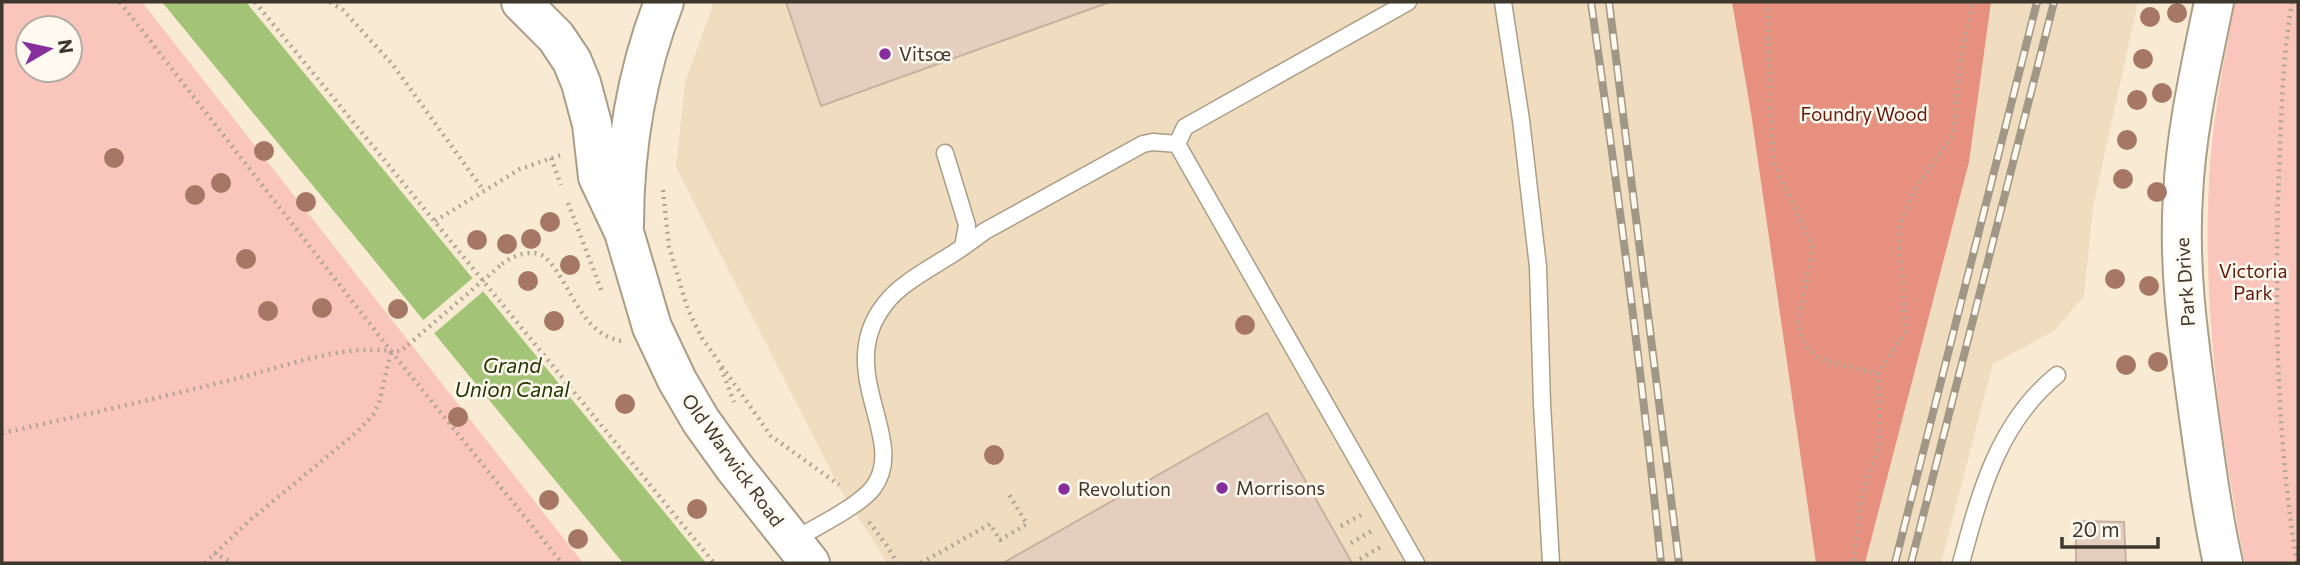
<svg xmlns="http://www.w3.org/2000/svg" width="2300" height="565" viewBox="0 0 2300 565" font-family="Commissioner,sans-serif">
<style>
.built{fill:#f0ddbf}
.green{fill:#fac6bc;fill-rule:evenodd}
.forest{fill:#e7907f}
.water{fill:#a3c477}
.pier{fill:#f9ebd3}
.building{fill:#e6cebe;stroke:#c8b1a1;stroke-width:2}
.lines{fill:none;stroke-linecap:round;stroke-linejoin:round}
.lane-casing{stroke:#ab9d87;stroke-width:19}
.primary-casing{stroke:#ab9d87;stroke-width:42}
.highway-casing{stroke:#ab9d87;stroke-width:42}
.path{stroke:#b1a694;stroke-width:4.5;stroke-dasharray:2 5;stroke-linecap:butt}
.lane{stroke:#fff;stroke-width:16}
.primary{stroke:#fff;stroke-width:38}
.highway{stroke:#fff;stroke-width:38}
.rail-casing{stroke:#a19786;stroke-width:8}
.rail{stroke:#fff9f0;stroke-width:5;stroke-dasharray:16;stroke-linecap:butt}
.path-bridge{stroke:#b1a694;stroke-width:4.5;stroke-dasharray:2 5;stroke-linecap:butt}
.tree{fill:#a77766}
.poi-dot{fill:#862e9b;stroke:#fff9f0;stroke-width:2.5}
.labels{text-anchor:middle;stroke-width:5;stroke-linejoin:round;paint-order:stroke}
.poi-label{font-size:19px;fill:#3d372e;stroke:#fff9f0;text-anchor:start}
.park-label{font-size:19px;fill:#64180c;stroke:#fff9f0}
.street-label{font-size:19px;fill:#3d372e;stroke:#fff9f0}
.water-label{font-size:21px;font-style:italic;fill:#233700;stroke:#fff9f0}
</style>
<rect width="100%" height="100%" fill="#f9ebd3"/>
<path class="built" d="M714,2H1732L1751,113L1816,563H887L839,487L676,167L685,82Z
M1991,2H2138L2093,207L2084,296L2054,331L1993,364L1941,563H1865L1969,162Z"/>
<path class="green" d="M2,2H142L583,563H2ZM28,28H70V70H28Z
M2235,2H2298V563H2245C2238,532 2234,500 2228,468C2212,368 2203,267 2210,165C2214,110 2225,56 2235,2Z"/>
<path class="forest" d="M1732,2H1991L1969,162L1865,563H1816L1751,113Z"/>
<path class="water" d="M162,2H246L706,563H623Z"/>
<path class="pier" d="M475,276L486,289L431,336L420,323Z"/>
<path class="building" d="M786,2H1110L821,106Z
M1267,413L1352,563H1003Z
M2076,521L2124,522L2126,563H2076Z"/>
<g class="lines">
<g class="lane-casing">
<path id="lane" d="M1408,2L1185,127L1177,144L1416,563
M1503,2L1521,120L1538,267L1542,404L1551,563
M963,247L985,231L1143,144L1153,142L1177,144
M792,541C814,528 858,507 873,488C910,440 832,371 885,304C902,281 939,264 963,247L967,225L945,153
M1961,563C1980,493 1998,423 2057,375"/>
</g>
<g class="primary-casing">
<path id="primary" d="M521,2L556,37L572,61L581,83L592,124L598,177L624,232L652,327L677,380L701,421L734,467L810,563
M624,226C624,148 636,74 664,2"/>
</g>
<g class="highway-casing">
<path id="highway" d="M2214,2C2201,66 2186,130 2183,195C2178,270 2189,343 2199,417C2206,466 2212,515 2223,563"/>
</g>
<path class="path" d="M120,2L391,351H401L408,345
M255,2L714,563
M330,2L343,10L393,65L484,191
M1768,2L1770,112L1774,163L1813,248L1798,323L1805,346L1820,359L1878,374L1880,443L1861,498L1854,563
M2292,2C2281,66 2281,132 2278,198C2275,319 2277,443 2297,563
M551,158L561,185
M663,190L669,247L688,310L702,338L771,436L839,485
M568,203L602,292
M435,221L520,169L561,155
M502,264C513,255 536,247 547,259C572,285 581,335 622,341
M721,368L734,402
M1878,374L1905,332L1903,278L1899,251L1900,224L1915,189L1953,135L1961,56L1973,2
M2,433C80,416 158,398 235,379C282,367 343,344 391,351L562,563
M869,522L888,547L897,563
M1341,526L1361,515
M1351,543L1373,530
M214,553L233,563
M1360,559L1382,546
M205,563L249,521L358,431L373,415L379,403L391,352
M921,563L990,524L1000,540L1027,524L1008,493"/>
<use href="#lane" class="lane"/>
<use href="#primary" class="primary"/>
<use href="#highway" class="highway"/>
<g class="rail-casing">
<path id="rail" d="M1591,2C1618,189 1642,375 1661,563
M1609,2L1679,563
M1895,563L2037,2
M1911,563L2054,2"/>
</g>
<use href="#rail" class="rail"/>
<path class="path-bridge" d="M408,345L502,264"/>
</g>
<g class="tree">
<circle cx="2177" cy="13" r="10"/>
<circle cx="2150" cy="17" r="10"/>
<circle cx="2143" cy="59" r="10"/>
<circle cx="2162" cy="93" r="10"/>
<circle cx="2137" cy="100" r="10"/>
<circle cx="2127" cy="140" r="10"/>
<circle cx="264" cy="151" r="10"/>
<circle cx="114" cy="158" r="10"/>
<circle cx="2123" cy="179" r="10"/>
<circle cx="221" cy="183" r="10"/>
<circle cx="2157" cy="192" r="10"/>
<circle cx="195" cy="195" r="10"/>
<circle cx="306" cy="202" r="10"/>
<circle cx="550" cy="222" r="10"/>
<circle cx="531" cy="239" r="10"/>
<circle cx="477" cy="240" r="10"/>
<circle cx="507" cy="244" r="10"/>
<circle cx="246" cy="259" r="10"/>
<circle cx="570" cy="265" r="10"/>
<circle cx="2115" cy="279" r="10"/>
<circle cx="528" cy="281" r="10"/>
<circle cx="2149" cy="286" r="10"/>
<circle cx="322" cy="308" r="10"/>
<circle cx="398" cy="309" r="10"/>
<circle cx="268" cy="311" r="10"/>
<circle cx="554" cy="321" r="10"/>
<circle cx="1245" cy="325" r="10"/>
<circle cx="2158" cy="362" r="10"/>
<circle cx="2126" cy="365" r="10"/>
<circle cx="625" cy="404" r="10"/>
<circle cx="458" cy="417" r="10"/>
<circle cx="994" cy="455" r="10"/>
<circle cx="549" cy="500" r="10"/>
<circle cx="697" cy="509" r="10"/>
<circle cx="578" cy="539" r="10"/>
</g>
<g class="poi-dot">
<circle cx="885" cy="54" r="7"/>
<circle cx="1222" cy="488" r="7"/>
<circle cx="1064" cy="489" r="7"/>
</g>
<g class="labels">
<g class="poi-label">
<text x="899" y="61">Vitsœ</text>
<text x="1236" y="495">Morrisons</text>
<text x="1078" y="496">Revolution</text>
</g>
<g class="park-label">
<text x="1864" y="121">Foundry Wood</text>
<text x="2253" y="278">Victoria<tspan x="2253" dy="22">Park</tspan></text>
</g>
<g class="street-label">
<text transform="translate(2185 282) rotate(-94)" y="7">Park Drive</text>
<text transform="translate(733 460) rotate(54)" y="7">Old Warwick Road</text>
</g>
<g class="water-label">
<text x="512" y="373">Grand<tspan x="512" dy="24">Union Canal</tspan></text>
</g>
</g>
<rect width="2300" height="565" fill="none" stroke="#3d372e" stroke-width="7"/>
<g transform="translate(49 49) rotate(81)"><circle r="33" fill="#fff9f0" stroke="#b1aba2" stroke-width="2"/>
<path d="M0-5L12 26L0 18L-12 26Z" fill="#862e9b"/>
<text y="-10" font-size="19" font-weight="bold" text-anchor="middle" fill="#3d372e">N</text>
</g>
<path d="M2062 537v10h96v-10" fill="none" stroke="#3d372e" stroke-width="3.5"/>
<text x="2072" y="537" font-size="21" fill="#3d372e" stroke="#fff9f0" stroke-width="5" paint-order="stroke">20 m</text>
</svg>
